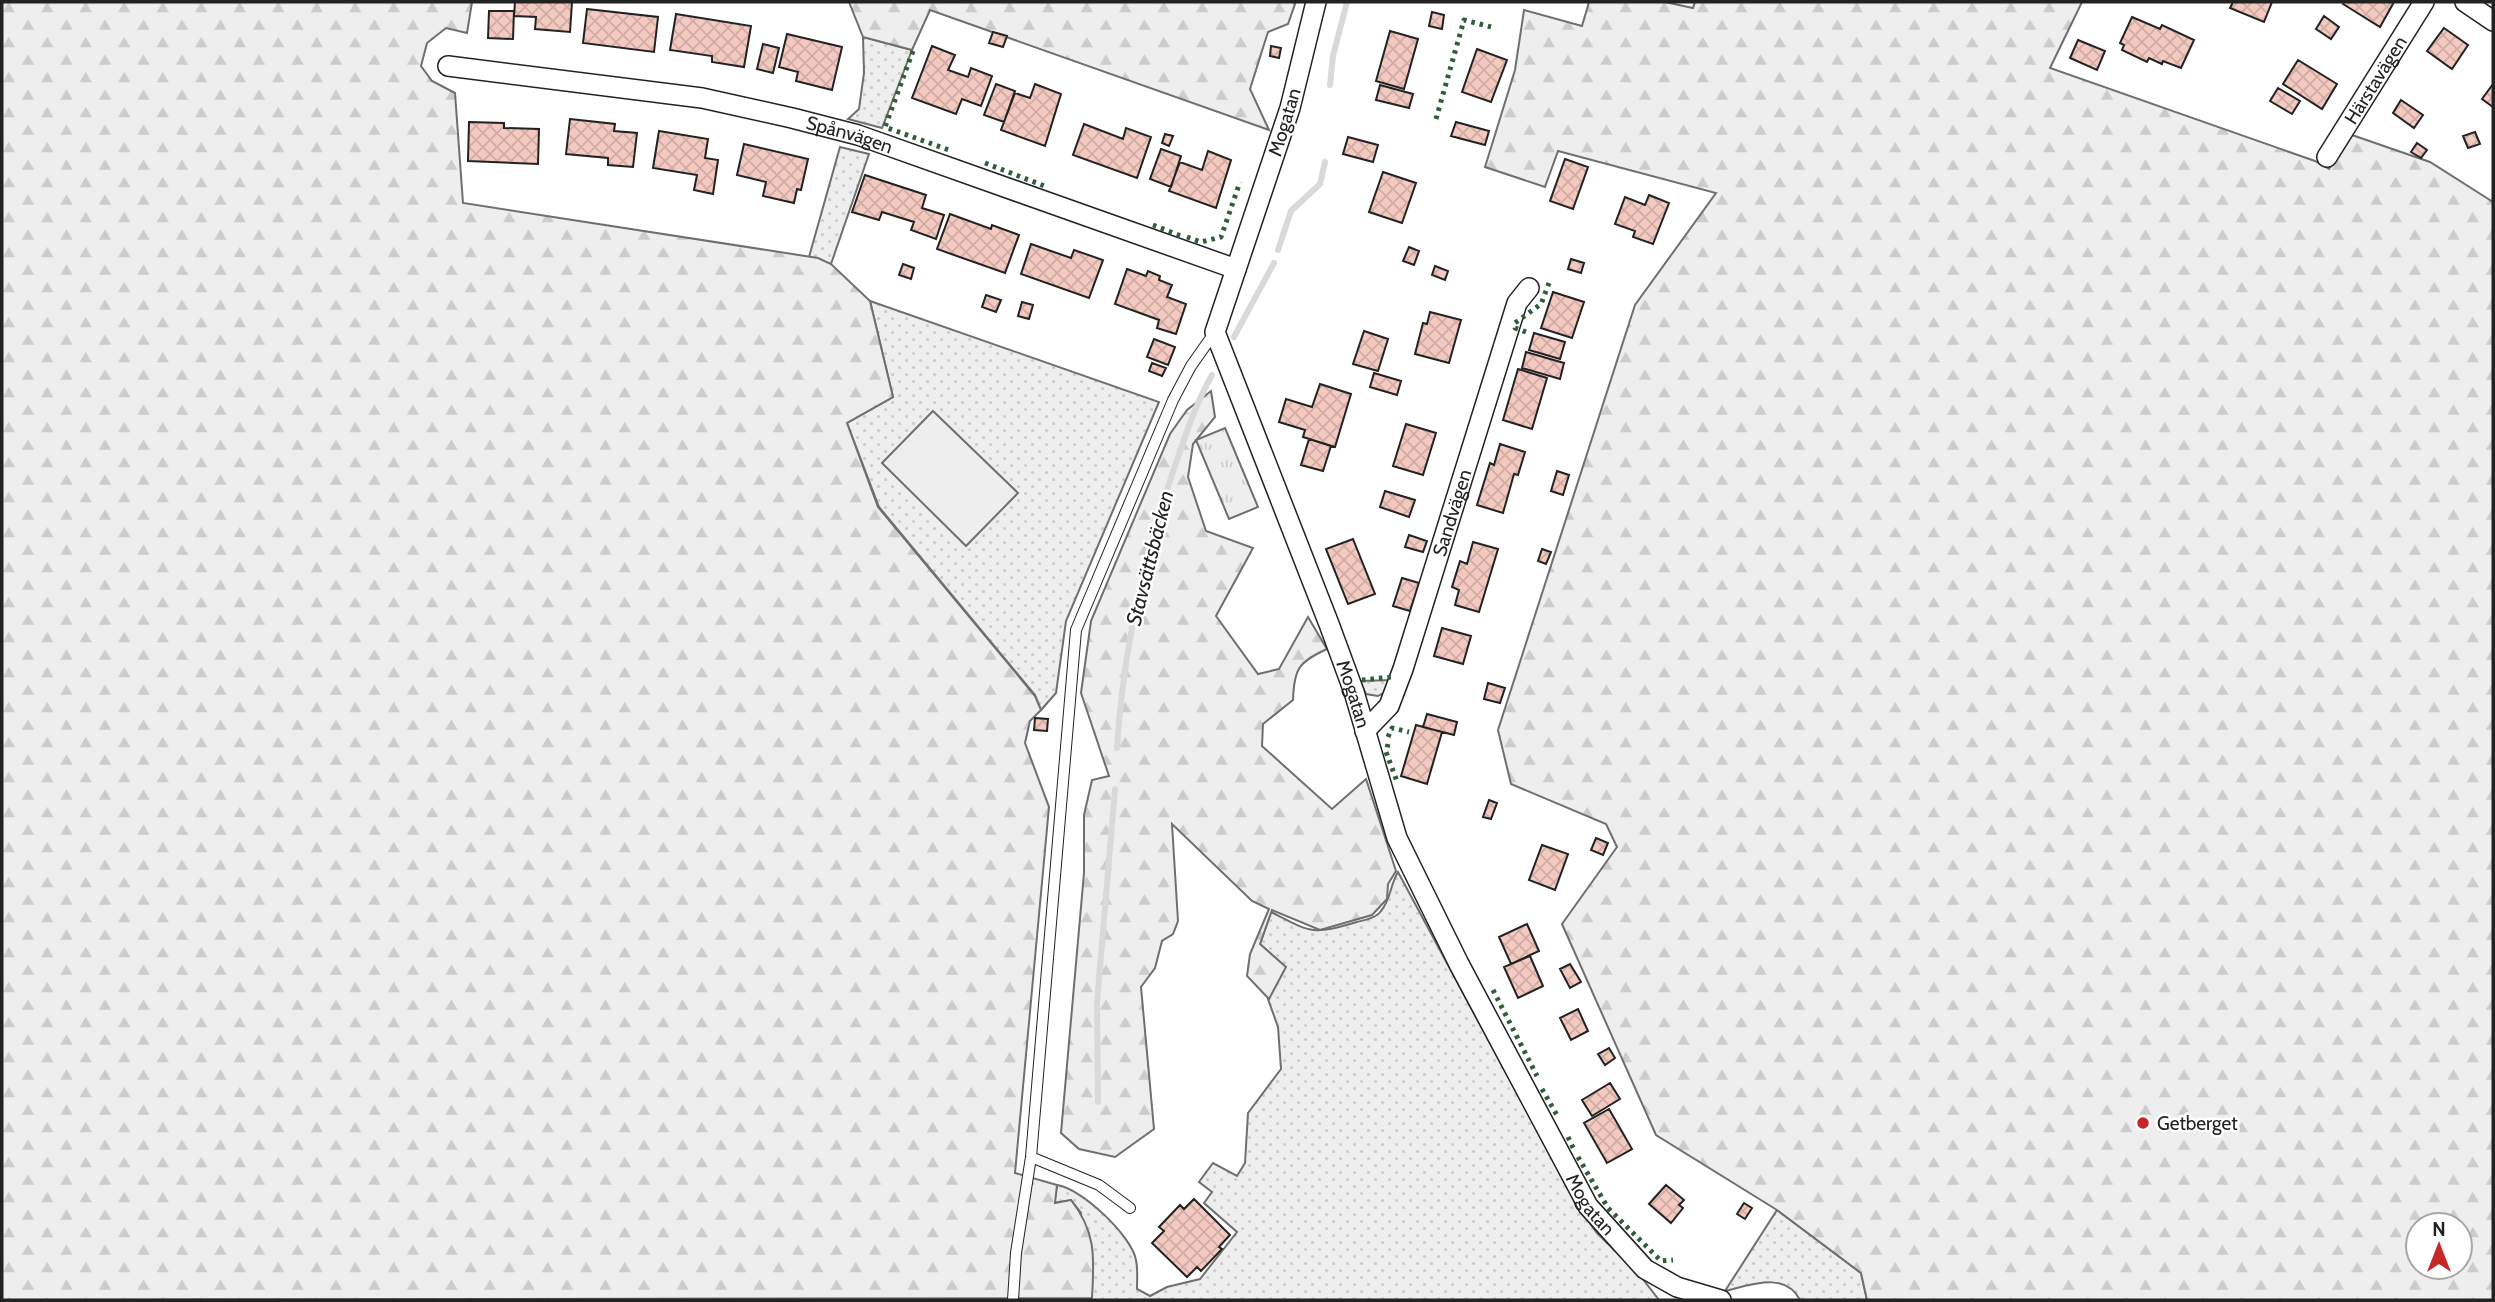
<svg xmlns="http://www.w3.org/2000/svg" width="2495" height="1302" viewBox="0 0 2495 1302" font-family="Cabin,sans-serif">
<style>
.grass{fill:url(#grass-dots);stroke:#6f6f6f;stroke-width:2}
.forest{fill:url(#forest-firs);stroke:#6f6f6f;stroke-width:2;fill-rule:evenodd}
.park{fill:url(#park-tufts);stroke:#6f6f6f;stroke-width:2}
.pitch{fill:#eee;stroke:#6f6f6f;stroke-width:2}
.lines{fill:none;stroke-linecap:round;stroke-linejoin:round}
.stream{stroke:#d9d9d9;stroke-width:6}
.building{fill:url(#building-cross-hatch);stroke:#222;stroke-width:2}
.service-casing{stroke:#222;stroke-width:12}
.minor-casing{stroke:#222;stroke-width:22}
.service{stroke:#fff;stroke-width:10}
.minor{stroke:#fff;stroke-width:19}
.hedge{stroke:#2f5e38;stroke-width:5;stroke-dasharray:3.5 5;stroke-linecap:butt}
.poi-dot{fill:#c62828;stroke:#fff;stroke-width:2.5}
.labels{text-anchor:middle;stroke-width:5;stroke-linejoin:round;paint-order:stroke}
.street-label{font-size:19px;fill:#222;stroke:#fff}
.poi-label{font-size:19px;fill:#222;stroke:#fff;text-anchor:start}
.water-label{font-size:21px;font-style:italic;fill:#222;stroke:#fff}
</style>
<defs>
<pattern id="grass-dots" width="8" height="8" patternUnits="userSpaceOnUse" patternTransform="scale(1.75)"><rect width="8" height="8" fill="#eee"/><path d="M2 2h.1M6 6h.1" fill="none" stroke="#ccc" stroke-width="1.8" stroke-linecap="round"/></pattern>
<pattern id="forest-firs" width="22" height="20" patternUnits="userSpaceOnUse" patternTransform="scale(1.75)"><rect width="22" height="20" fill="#eee"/><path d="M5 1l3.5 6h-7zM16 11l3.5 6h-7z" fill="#ccc"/></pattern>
<pattern id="park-tufts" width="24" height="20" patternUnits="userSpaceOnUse" patternTransform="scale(1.75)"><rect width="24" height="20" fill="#eee"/><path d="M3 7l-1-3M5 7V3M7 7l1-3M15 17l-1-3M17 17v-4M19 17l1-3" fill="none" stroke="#ccc"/></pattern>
<pattern id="building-cross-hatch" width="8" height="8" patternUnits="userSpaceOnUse" patternTransform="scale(1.75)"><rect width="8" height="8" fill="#f3c9c0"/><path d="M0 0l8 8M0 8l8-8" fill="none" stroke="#d0aca5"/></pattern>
</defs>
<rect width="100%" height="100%" fill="#fff"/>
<path class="grass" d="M863,37L912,50L882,128L848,119L859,109L864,73Z
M840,147L869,154L831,264L809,257Z
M870,301L1159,402L1066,621L1056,693L1041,710L1035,695L879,507L847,423L893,397Z
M1392,680L1385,692L1378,696L1366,694L1360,681Z
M1398,872L1577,1205L1597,1233L1638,1273L1659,1300H1089L1081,1213L1071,1200L1054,1203L1057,1185C1081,1188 1132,1236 1136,1260C1138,1269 1137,1280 1137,1289L1150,1296L1167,1287L1200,1279L1237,1232L1204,1203L1212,1192L1199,1182L1213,1163L1237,1176L1245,1163L1248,1113L1281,1069L1278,1027L1268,999L1285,967L1260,944L1271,912C1312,933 1312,935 1357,922C1365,920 1376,918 1381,911C1391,899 1390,885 1398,872Z
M1777,1210L1861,1273L1867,1300H1800C1785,1271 1751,1285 1725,1291Z"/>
<path class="forest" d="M2,2H472L467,33L446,28L427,43L421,66L432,81L455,93L463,203L818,258L831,264L870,301L893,397L847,423L878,507L1035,696L1041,710L1030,721L1025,743L1049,807L1015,1173L1057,1185L1055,1203L1071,1200C1097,1233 1094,1259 1092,1298L2,1300Z
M849,2H1293L1295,4L1288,24L1268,32L1250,89L1269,130L930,10L912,50L863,37Z
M1589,2H1665L1693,8L1695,2H2082L2050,68L2315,161L2329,169L2352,135L2430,162L2493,202V1300H1867L1861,1273L1777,1210L1656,1135L1562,924L1617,847L1606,824L1511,784L1498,730L1635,305L1716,193L1558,151L1545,187L1485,167L1515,70L1524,10L1582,26ZM2418,1225H2460V1267H2418Z
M1211,391L1215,417L1193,444L1188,477L1206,531L1253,548L1216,616L1258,674L1279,669L1308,617L1327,649C1299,662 1294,668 1293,700L1263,724L1262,746L1332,809L1366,779L1396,871L1388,884L1387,899L1372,915L1320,930L1272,910L1260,944L1286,967L1269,999L1247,976L1250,954L1269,909L1252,901L1172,824L1178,921L1173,934L1162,941L1155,968L1141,987L1154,1129L1115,1157L1079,1149L1061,1133L1084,873V815L1092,780L1109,776L1081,693L1091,621L1170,434L1187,410Z"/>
<path class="park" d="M1225,428L1258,507L1229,519L1196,440Z"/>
<path class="pitch" d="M933,411L1018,493L966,546L882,463Z"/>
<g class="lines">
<path class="stream" d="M1330,85L1333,56L1347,2
M1278,250L1291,211L1320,184L1325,162
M1234,337L1274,263
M1117,748C1123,650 1145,552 1177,460C1187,431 1197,401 1212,375
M1098,1102L1097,1003L1115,789"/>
</g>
<path class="building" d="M515,2H572L570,32L535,29L536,17L514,16Z
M2233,2H2272L2264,22L2230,8Z
M2344,2H2394L2380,27L2343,4Z
M587,9L658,17L654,52L583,43Z
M489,11H514L513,39L488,38Z
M1432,12L1444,15L1442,29L1429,26Z
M676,14L751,26L744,67L712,62V56L670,50Z
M2324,16L2339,27L2331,39L2316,29Z
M2132,17L2160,29L2162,25L2194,40L2181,68L2163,61L2162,64L2149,58L2147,62L2122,50L2124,45L2120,43Z
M2444,28L2468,45L2452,69L2427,51Z
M1390,31L1418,39L1404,89L1376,81Z
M993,32L1007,36L1003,47L989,43Z
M787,34L842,47L832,90L796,81L798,72L779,67Z
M2078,40L2105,51L2097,70L2070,58Z
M763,44L779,48L773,73L757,69Z
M932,46L955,55L948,70L968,77L971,68L992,76L981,106L962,99L956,114L912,98Z
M1271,46L1281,48L1279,58L1270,56Z
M1477,49L1507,60L1491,102L1462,92Z
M2298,60L2337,84L2322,109L2283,84Z
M996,84L1015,91L1004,122L984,115Z
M1035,84L1061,94L1045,146L1001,130L1015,93L1030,98Z
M2493,84V107L2482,99Z
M1380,85L1413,94L1409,108L1376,100Z
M2278,88L2300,101L2292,114L2270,101Z
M2401,100L2423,115L2414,128L2393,113Z
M570,119L615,124L614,131L637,133L633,167L608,165V158L566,154Z
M469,122L504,123V128L539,129L538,164L468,161Z
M1456,122L1489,131L1485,145L1451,136Z
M1084,124L1123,139L1126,128L1151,137L1137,178L1073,155Z
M659,131L708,139L705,158L718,160L713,194L694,190L697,175L653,168Z
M2475,132L2480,144L2468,148L2463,136Z
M1165,134L1173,136L1169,146L1162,143Z
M1348,137L1378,145L1373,162L1343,154Z
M2417,143L2427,150L2421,158L2411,152Z
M744,144L808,159L801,190L797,189L794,203L763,196L766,182L737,175Z
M1161,149L1181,156L1171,187L1150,179Z
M1208,151L1231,160L1216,208L1169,191L1180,162L1202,170Z
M1565,159L1588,167L1573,209L1550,201Z
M1383,172L1416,183L1402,223L1369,212Z
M865,175L926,195L922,208L944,215L936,239L911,230L914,222L882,212L879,220L852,212Z
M1649,195L1669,203L1653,244L1633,237L1635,231L1615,224L1625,197L1645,205Z
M950,214L991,229L992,225L1019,235L1005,273L937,249Z
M1031,244L1071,258L1074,250L1103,260L1089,298L1021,274Z
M1409,247L1419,251L1414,265L1403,261Z
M1571,259L1584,263L1581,273L1568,269Z
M903,264L914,268L911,279L899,275Z
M1435,266L1448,271L1445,280L1432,275Z
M1127,269L1146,276L1148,271L1160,276L1159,280L1172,285L1167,297L1186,304L1176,334L1157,328L1159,320L1115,304Z
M1553,292L1584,302L1572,338L1541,328Z
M986,295L1001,300L996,312L982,307Z
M1022,302L1033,305L1029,319L1018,316Z
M1430,312L1461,320L1449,363L1415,354L1423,323L1427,324Z
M1364,331L1388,339L1378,371L1353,364Z
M1534,333L1565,342L1560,359L1529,350Z
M1154,339L1175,347L1168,365L1147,357Z
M1526,352L1564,363L1560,379L1522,368Z
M1152,363L1166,368L1162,376L1149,371Z
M1518,369L1547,378L1532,429L1503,420Z
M1374,373L1401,381L1397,395L1370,387Z
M1320,384L1351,394L1335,447L1303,437L1305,430L1279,422L1286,399L1312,407Z
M1406,424L1436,433L1423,475L1393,466Z
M1309,439L1331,446L1323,471L1301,465Z
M1500,444L1525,452L1518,475L1514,474L1503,513L1477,505L1490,463L1494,465Z
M1557,471L1569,475L1563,495L1551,491Z
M1385,491L1415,500L1409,517L1380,507Z
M1409,535L1427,541L1423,552L1405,547Z
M1353,539L1375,594L1348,604L1326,549Z
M1473,542L1498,549L1479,612L1455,605L1459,590L1452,587L1460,561L1467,564Z
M1542,549L1551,552L1546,564L1538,561Z
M1402,578L1419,583L1410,611L1393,606Z
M1442,628L1471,636L1463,664L1434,656Z
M1488,683L1505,688L1500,703L1484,699Z
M1427,714L1457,722L1454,735L1423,727Z
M1035,718L1048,719L1047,731L1034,730Z
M1416,725L1442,732L1427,784L1401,776Z
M1489,800L1497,803L1491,819L1483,817Z
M1596,838L1608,843L1603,855L1591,850Z
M1542,845L1568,854L1555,890L1529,880Z
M1527,924L1539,951L1511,964L1499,937Z
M1530,956L1543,986L1518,998L1504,967Z
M1570,964L1581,982L1570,988L1560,969Z
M1578,1009L1588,1031L1571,1040L1560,1018Z
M1609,1048L1615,1058L1605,1065L1598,1054Z
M1610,1083L1620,1099L1592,1116L1582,1100Z
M1609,1109L1632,1149L1607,1163L1584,1123Z
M1666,1185L1684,1200L1679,1205L1683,1208L1671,1223L1649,1204Z
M1194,1199L1230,1235L1219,1247L1222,1249L1201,1271L1197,1267L1187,1277L1152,1243L1164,1231L1159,1227L1180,1205L1184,1209Z
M1744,1203L1752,1208L1745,1219L1737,1214Z"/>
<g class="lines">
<g class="service-casing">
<path id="service" d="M1031,1157L1099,1185L1130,1208
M1013,1300L1016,1253L1031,1157L1076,630L1173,400L1191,366L1215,332"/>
</g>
<g class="minor-casing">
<g id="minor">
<path id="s1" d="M1316,2L1290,108L1215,332L1329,624L1354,692L1397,838L1459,964L1588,1206L1645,1269L1677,1287L1721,1300"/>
<path d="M2465,2L2493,21"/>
<path id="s2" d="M448,66L702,98L792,118L858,135L1236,269"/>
<path id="s3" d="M2327,157L2424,2"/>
<path id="s4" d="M1365,731L1389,706L1403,669L1517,303L1529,288"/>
</g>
</g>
<use href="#service" class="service"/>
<use href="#minor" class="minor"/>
<path class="hedge" d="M913,51L885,127L949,150
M1436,119L1464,20L1491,27
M985,163L1047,187
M1153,225L1181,236
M1187,237L1201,242L1221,237L1240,182
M1526,332L1515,328V323L1541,304L1549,283
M1362,680L1392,677
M1388,737L1392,728L1409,732
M1388,744L1386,752L1398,784
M1493,990L1537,1076
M1542,1089L1558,1117
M1568,1137L1575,1152
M1578,1157L1608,1208L1661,1261L1673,1260"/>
</g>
<circle class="poi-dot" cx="2143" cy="1123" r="7"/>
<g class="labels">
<g class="street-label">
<text dy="7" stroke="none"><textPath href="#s3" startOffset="91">Härstavägen</textPath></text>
<text transform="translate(1284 122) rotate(-73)" y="7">Mogatan</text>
<text dy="7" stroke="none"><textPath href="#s2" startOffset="408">Spånvägen</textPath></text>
<text dy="7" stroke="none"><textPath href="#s4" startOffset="238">Sandvägen</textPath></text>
<text dy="7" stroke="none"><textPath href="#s1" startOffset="733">Mogatan</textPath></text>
<text dy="7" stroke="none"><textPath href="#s1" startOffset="1298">Mogatan</textPath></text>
</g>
<g class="poi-label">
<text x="2157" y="1130">Getberget</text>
</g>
<g class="water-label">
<text transform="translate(1150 558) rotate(-76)" y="7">Stavsättsbäcken</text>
</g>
</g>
<rect width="2495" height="1302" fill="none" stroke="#222222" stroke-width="7"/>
<g transform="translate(2439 1246)"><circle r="33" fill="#ffffff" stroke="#a7a7a7" stroke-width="2"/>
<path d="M0-5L12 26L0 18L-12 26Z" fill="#c62828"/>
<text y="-10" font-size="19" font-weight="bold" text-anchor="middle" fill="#222222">N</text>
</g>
</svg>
